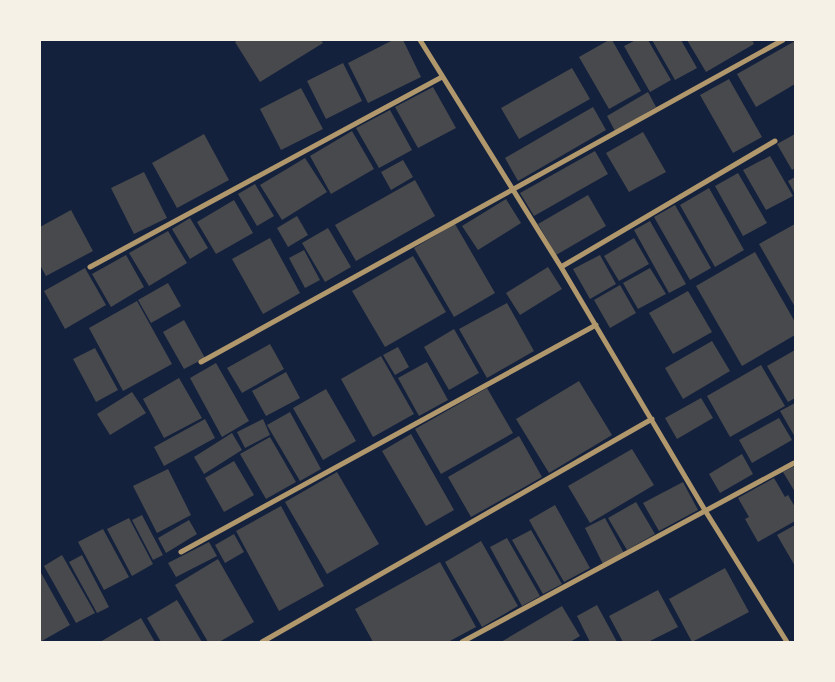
<svg xmlns="http://www.w3.org/2000/svg" width="835" height="682" viewBox="0 0 835 682" font-family="'Alegreya Sans',sans-serif">
<style>
.building{fill:#48494c}
.lines{fill:none;stroke-linecap:round;stroke-linejoin:round}
.minor{stroke:#b1986c;stroke-width:5}
</style>
<rect width="100%" height="100%" fill="#14213d"/>
<path class="building" d="M238,40H321L323,43L260,82L235,42Z
M393,40H403L421,77L368,103L348,63Z
M609,40H612L641,91L609,109L579,57Z
M636,40H648L671,80L650,92L624,46Z
M652,40H681L697,68L675,80Z
M687,40H752L754,44L706,72Z
M795,41V84L756,107L737,74Z
M343,63L362,101L326,119L307,81Z
M572,68L590,99L519,139L501,108Z
M729,79L762,137L733,153L700,95Z
M433,87L456,128L418,148L395,107Z
M301,88L323,129L281,150L260,109Z
M648,92L656,107L615,131L607,116Z
M593,107L606,130L518,181L505,158Z
M390,110L412,150L379,168L356,128Z
M352,131L374,169L331,194L310,156Z
M643,132L666,172L629,192L606,153Z
M204,134L229,180L177,208L152,163Z
M795,134V168L792,170L777,144Z
M595,151L608,174L534,216L520,193Z
M770,156L793,196L766,210L743,170Z
M305,158L327,192L282,220L260,185Z
M403,160L413,177L391,190L381,172Z
M144,172L167,218L134,234L111,188Z
M738,173L767,223L743,236L715,186Z
M795,177V194L788,181Z
M415,180L435,216L356,261L335,225Z
M255,184L274,216L257,226L238,194Z
M709,188L744,250L715,267L680,205Z
M588,195L606,226L556,255L538,224Z
M506,199L521,223L478,250L462,226Z
M234,200L253,233L216,254L197,222Z
M675,205L711,268L690,280L654,217Z
M71,210L93,251L46,276L40,265V227Z
M297,216L308,235L288,247L277,228Z
M190,218L208,248L190,259L172,229Z
M650,221L686,284L669,293L634,230Z
M455,224L495,293L454,317L414,248Z
M795,224V307L759,244Z
M328,228L351,267L325,282L302,243Z
M168,231L187,263L149,286L129,253Z
M270,238L300,293L263,314L232,259Z
M634,238L649,264L619,281L604,256Z
M304,250L320,280L305,288L289,258Z
M755,252L795,322V335L742,366L696,286Z
M126,255L144,287L111,307L92,274Z
M600,255L616,284L590,299L573,269Z
M413,256L446,312L385,347L352,291Z
M548,267L562,289L520,315L506,293Z
M85,268L106,305L65,329L44,291Z
M650,268L666,294L638,309L623,283Z
M168,283L181,306L151,323L138,300Z
M620,285L636,313L610,328L594,300Z
M688,291L712,332L673,354L649,313Z
M137,301L172,364L123,391L89,328Z
M507,303L534,351L487,378L459,329Z
M184,320L205,358L184,369L163,332Z
M454,329L479,373L449,390L424,347Z
M712,341L730,371L683,399L665,368Z
M270,344L284,369L242,393L227,368Z
M398,347L409,367L395,375L383,355Z
M95,348L118,390L96,402L73,359Z
M795,350V398L788,402L767,366Z
M381,356L414,414L373,437L341,379Z
M427,362L448,400L419,416L398,378Z
M216,363L249,421L222,437L190,378Z
M761,365L785,406L730,437L707,396Z
M286,372L300,398L266,416L252,391Z
M179,378L202,418L164,438L143,399Z
M579,381L612,435L549,473L516,419Z
M487,388L513,433L441,474L415,429Z
M326,389L356,441L323,460L293,408Z
M132,392L146,413L110,435L97,414Z
M701,398L713,418L677,439L665,418Z
M795,403V437L780,411Z
M290,412L321,469L300,481L267,425Z
M779,418L792,440L752,463L739,440Z
M205,419L215,438L164,466L154,447Z
M263,419L270,435L245,448L237,432Z
M232,433L242,450L204,474L194,457Z
M411,434L454,510L426,526L382,451Z
M519,436L542,477L471,517L448,477Z
M270,437L296,482L266,499L240,454Z
M632,449L654,485L590,523L568,486Z
M742,454L753,474L720,493L709,474Z
M234,461L254,495L224,512L205,478Z
M795,466V492L783,472Z
M168,469L191,515L157,533L133,486Z
M337,472L379,544L327,574L285,502Z
M774,478L785,497L788,495L795,507V521L758,542L745,519L749,517L738,498Z
M683,482L698,510L659,531L643,503Z
M636,502L655,534L627,550L608,518Z
M555,505L590,568L564,582L529,520Z
M281,506L324,586L279,611L236,531Z
M142,515L163,555L153,560L132,520Z
M129,518L153,564L132,576L107,529Z
M605,518L624,553L603,564L585,528Z
M189,520L197,534L166,553L158,538Z
M795,525V566L777,535Z
M103,529L129,577L104,590L78,542Z
M531,530L562,584L543,594L512,540Z
M234,534L244,552L225,563L215,545Z
M507,538L540,596L522,606L490,547Z
M481,541L518,606L482,627L445,562Z
M209,542L217,556L176,577L168,563Z
M62,555L95,613L76,623L44,566Z
M82,555L109,607L97,613L69,562Z
M218,559L254,622L219,642H208L175,585Z
M440,562L476,627L448,642H373L355,609Z
M725,568L749,612L692,642L669,599Z
M40,571L70,625L40,642Z
M658,590L678,627L648,642H623L609,616Z
M177,600L202,642H161L147,618Z
M597,605L617,642H590L577,616Z
M562,606L580,636L570,642H501Z
M141,618L155,642H100L122,629Z"/>
<g class="lines">
<path class="minor" d="M420,40L561,267L706,512L787,642
M90,267L442,77
M561,267L775,141
M201,362L783,40
M181,552L596,325
M262,642L652,419
M462,642L794,463"/>
</g>
<rect width="835" height="682" fill="none" stroke="#f6f1e7" stroke-width="82"/>
</svg>
